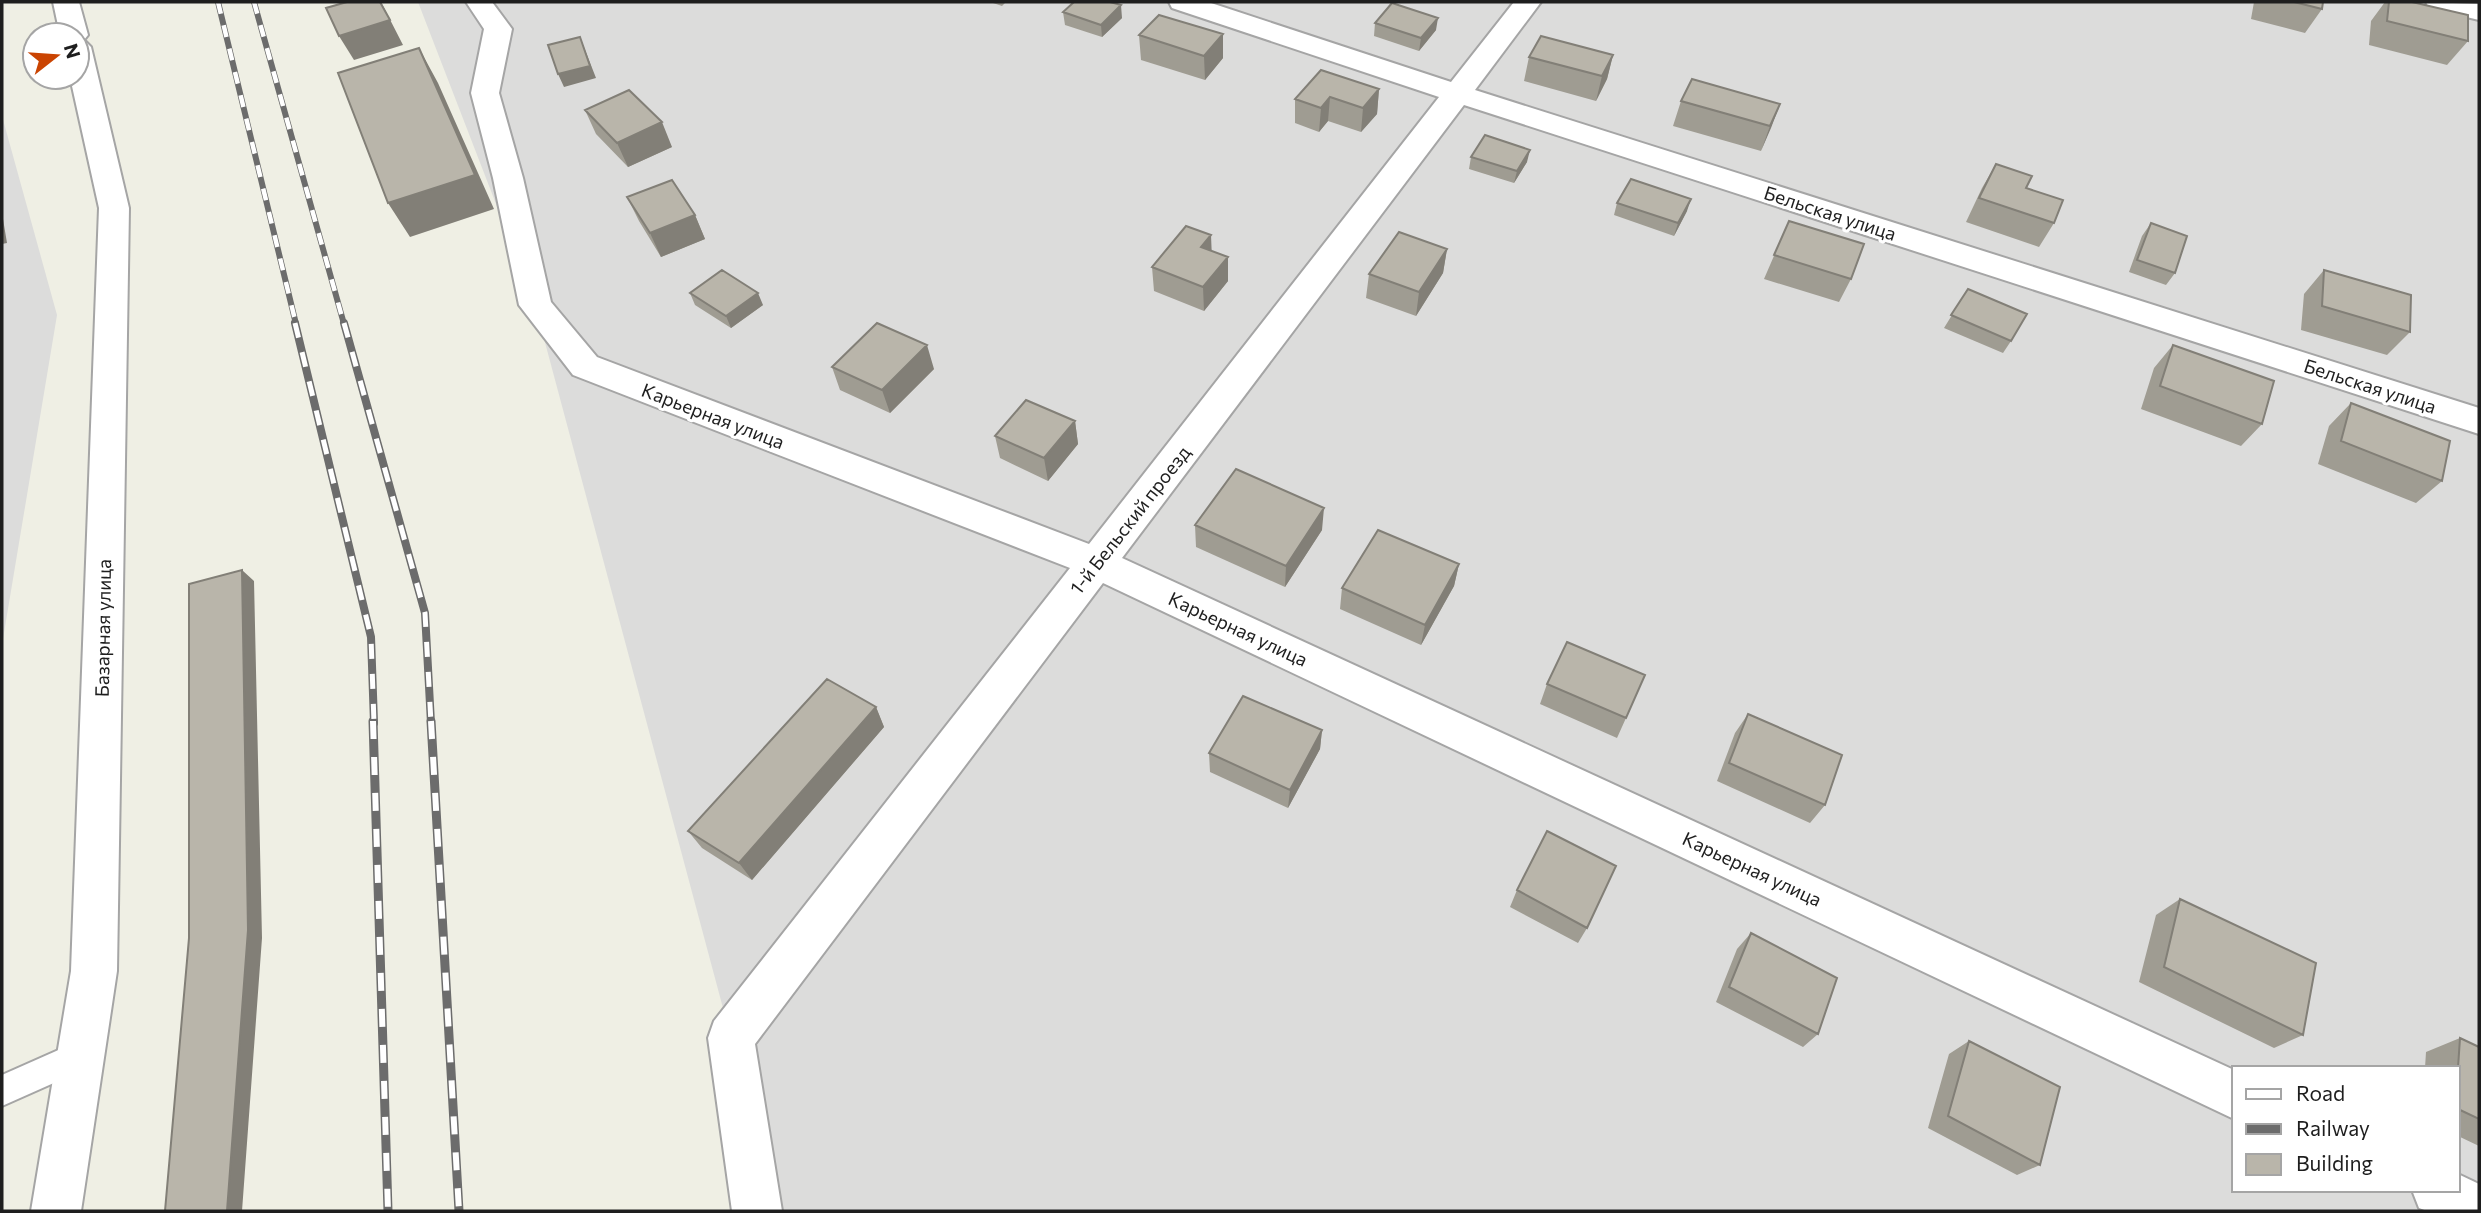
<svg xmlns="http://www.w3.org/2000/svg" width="2481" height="1213" viewBox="0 0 2481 1213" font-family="Commissioner,sans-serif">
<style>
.residential{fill:#dcdcdb;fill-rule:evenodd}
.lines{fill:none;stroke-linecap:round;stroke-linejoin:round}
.lane-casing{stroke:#a5a5a5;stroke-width:4}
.street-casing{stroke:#a5a5a5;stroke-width:4}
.lane{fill:#fff;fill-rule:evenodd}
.street{fill:#fff;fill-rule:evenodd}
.rail-far2-casing{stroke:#6c6c6c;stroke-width:6}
.rail-far1-casing{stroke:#6c6c6c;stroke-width:8}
.rail-casing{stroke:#6c6c6c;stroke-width:9}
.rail-far2{stroke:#fff;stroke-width:4.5;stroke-dasharray:12;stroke-linecap:butt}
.rail-far1{stroke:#fff;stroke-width:5;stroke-dasharray:15;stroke-linecap:butt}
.rail{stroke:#fff;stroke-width:6;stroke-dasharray:18;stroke-linecap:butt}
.wall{fill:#9f9c92}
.shaded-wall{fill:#827f77}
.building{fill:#b9b5aa;stroke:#827f77;stroke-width:2}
.labels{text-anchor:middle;stroke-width:6;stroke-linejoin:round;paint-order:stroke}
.street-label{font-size:19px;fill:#1e1e1e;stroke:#fff}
</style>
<rect width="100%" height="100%" fill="#efefe4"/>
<path class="residential" d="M418,2H2479V1211H744L731,1038L535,305ZM2234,1068H2458V1190H2234Z
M2,116L57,315L2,645Z"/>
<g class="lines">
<g class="lane-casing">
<path id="lane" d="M81,1040L92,1044L96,1055L92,1066L2,1106V1075Z"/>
</g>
<g class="street-casing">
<path id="street" d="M53,2H79L88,35L84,40L91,47L129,208L117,971L81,1211H31L71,971L99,208L70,77H77V35H60Z
M466,2H492L512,29L499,93L523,178L551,302L597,357L1089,544L1439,97L1172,8L1169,2H1208L1451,82L1514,2H1541L1475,90L2479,408V434L1464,105L1122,558L2234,1070V1119L1103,583L755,1044L782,1211H732L708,1038L714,1021L1070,568L573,375L519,305L493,178L471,93L484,29Z
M2426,2L2479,4V20L2429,8Z
M2458,1174L2479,1184V1211H2427L2419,1208L2412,1190H2458Z"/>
</g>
<use href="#lane" class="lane"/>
<use href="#street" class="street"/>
<g class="rail-far2-casing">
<path id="rail-far2" d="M218,2L296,324
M254,2L344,324"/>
</g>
<g class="rail-far1-casing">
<path id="rail-far1" d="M295,323L371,637L374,723
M344,323L425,613L431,723"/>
</g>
<g class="rail-casing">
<path id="rail" d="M373,721L388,1211
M431,721L459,1211"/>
</g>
<use href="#rail-far2" class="rail-far2"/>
<use href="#rail-far1" class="rail-far1"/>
<use href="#rail" class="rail"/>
</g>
<path class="wall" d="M990,2H1006L1002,6Z
M2254,2H2323L2322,9L2305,33L2251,19Z
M2385,2H2412L2468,41L2447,65L2369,45L2371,21Z
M1063,12L1122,18L1102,37L1065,25Z
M1375,23L1436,30L1419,51L1374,36Z
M1223,34V58L1205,80L1141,60L1139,35Z
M1613,55L1607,79L1596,101L1524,81L1529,57Z
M1379,89L1377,114L1361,132L1328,121L1319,132L1295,123V99Z
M1681,101L1780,104L1761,151L1673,126Z
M585,110L672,147L628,167L596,134Z
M1471,157L1527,162L1514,183L1469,169Z
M1996,164L2054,223L2039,247L1966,222L1982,188Z
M627,197L695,215L705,239L661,257L639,221Z
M1617,203L1687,211L1674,236L1614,215Z
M1789,221L1851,279L1839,302L1764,279Z
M2151,223L2175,273L2166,285L2129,272L2142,236Z
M1447,249L1443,273L1416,316L1366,298L1369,274Z
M1211,251L1228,281L1204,311L1154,291L1152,267Z
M2324,270L2410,332L2387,355L2301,330L2304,294Z
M1968,289L2011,341L2003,353L1944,328Z
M690,293L763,305L731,328L695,305Z
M2173,345L2262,424L2241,446L2141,409L2154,368Z
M832,367L934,369L890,413L840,390Z
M2351,403L2442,481L2416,503L2318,464L2329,426Z
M1075,421L1078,444L1048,481L1000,458L995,436Z
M1195,525L1322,530L1285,587L1196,547Z
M1459,564L1454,586L1421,645L1340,609L1342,588Z
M1547,684L1626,718L1617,738L1540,704Z
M876,707L884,727L752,880L702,848L688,831Z
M1748,714L1825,805L1810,823L1717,781L1735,733Z
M1322,730L1320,749L1288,808L1210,772L1209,753Z
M1517,890L1587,928L1578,943L1510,907Z
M2180,899L2303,1035L2274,1048L2139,982L2156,915Z
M1751,933L1818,1034L1803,1047L1716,1002L1737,949Z
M2460,1038L2479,1047V1146L2458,1136V1068H2425L2426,1052Z
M1969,1041L2040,1165L2017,1175L1928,1128L1949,1054Z"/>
<path class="shaded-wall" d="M381,2L403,45L354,60L339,36Z
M1121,5L1122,18L1102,37L1101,25Z
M1438,18L1436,30L1419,51L1421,38Z
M1223,34V58L1205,80L1204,56Z
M580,37L596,78L564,87L558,74Z
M419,48L438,83L494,209L410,237L388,203Z
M1613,55L1607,79L1596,101L1602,76Z
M1379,89L1377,114L1361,132L1363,108Z
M1330,97L1328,121L1319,132L1321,108Z
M1780,104L1771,128L1761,151L1770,126Z
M662,122L672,147L628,167L617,143Z
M1530,150L1527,162L1514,183L1517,171Z
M1691,199L1687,211L1674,236L1678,223Z
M2,213L7,243L2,244Z
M695,215L705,239L661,257L650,233Z
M1211,235L1212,259L1201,247Z
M1447,249L1443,273L1416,316L1419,292Z
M1228,257V281L1204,311L1203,287Z
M758,293L763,305L731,328L726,316Z
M927,345L934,369L890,413L882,390Z
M1075,421L1078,444L1048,481L1044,458Z
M1324,508L1322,530L1285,587L1286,566Z
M1459,564L1454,586L1421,645L1425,625Z
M242,570L254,581L262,938L242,1211H227Z
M876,707L884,727L752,880L739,863Z
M1322,730L1320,749L1288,808L1290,790Z"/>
<path class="building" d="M347,2H380L390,20L339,36L326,8Z
M1074,2H1110L1121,5L1101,25L1063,12Z
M2294,2H2323L2322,9Z
M2389,2H2412L2468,15V41L2387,21Z
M1392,3L1438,18L1421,38L1375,23Z
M1159,15L1223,34L1204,56L1139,35Z
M1541,36L1613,55L1602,76L1529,57Z
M580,37L590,66L558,74L548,45Z
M419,48L475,175L388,203L338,73Z
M1321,70L1379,89L1363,108L1330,97L1321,108L1295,99Z
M1692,79L1780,104L1770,126L1681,101Z
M629,90L662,122L617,143L585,110Z
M1485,135L1530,150L1517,171L1471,157Z
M1996,164L2032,176L2026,188L2063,200L2054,223L1979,198Z
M1631,179L1691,199L1678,223L1617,203Z
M672,180L695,215L650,233L627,197Z
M1789,221L1864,244L1851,279L1774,255Z
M2151,223L2187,236L2175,273L2137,260Z
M1186,226L1211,235L1201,247L1228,257L1203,287L1152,267Z
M1399,232L1447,249L1419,292L1369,274Z
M722,270L758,293L726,316L690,293Z
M2324,270L2411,295L2410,332L2322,306Z
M1968,289L2027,314L2011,341L1951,315Z
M877,323L927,345L882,390L832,367Z
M2173,345L2274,381L2262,424L2160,386Z
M1026,400L1075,421L1044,458L995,436Z
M2351,403L2450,441L2442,481L2341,441Z
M1236,469L1324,508L1286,566L1195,525Z
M1378,530L1459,564L1425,625L1342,588Z
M242,570L248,930L227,1211H165L189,938V584Z
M1567,642L1645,675L1626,718L1547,684Z
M827,679L876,707L739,863L688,831Z
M1243,696L1322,730L1290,790L1209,753Z
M1748,714L1842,755L1825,805L1729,763Z
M1547,831L1616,866L1587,928L1517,890Z
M2180,899L2316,963L2303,1035L2164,967Z
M1751,933L1837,978L1818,1034L1729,987Z
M2460,1038L2479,1047V1119L2458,1109V1068Z
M1969,1041L2060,1087L2040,1165L1948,1116Z"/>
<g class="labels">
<g class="street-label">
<text transform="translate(1830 213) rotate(18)" y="7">Бельская улица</text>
<text transform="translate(2370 386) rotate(18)" y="7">Бельская улица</text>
<text transform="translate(713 416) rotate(21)" y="7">Карьерная улица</text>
<text transform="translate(1130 520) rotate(-52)" y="7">1-й Бельский проезд</text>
<text transform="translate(103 628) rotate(-89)" y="7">Базарная улица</text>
<text transform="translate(1238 629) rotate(25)" y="7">Карьерная улица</text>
<text transform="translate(1752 869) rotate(25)" y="7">Карьерная улица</text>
</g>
</g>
<rect width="2481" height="1213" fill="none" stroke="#1e1e1e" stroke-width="7"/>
<rect x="2232" y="1066" width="228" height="126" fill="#ffffff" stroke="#a5a5a5" stroke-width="2"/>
<rect x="2246" y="1089" width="35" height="10" fill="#ffffff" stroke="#a5a5a5" stroke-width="2"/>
<text x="2296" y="1101" font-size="21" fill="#1e1e1e">Road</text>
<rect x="2246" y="1124" width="35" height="10" fill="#6c6c6c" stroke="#a5a5a5" stroke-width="2"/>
<text x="2296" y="1136" font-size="21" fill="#1e1e1e">Railway</text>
<rect x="2246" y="1154" width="35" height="21" fill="#b9b5aa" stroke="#a5a5a5" stroke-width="2"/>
<text x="2296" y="1171" font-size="21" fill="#1e1e1e">Building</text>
<g transform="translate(56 56) rotate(73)"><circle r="33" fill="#ffffff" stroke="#a5a5a5" stroke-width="2"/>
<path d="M0-5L12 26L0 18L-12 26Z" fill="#ca4402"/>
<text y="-10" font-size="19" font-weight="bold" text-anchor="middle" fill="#1e1e1e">N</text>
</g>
</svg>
